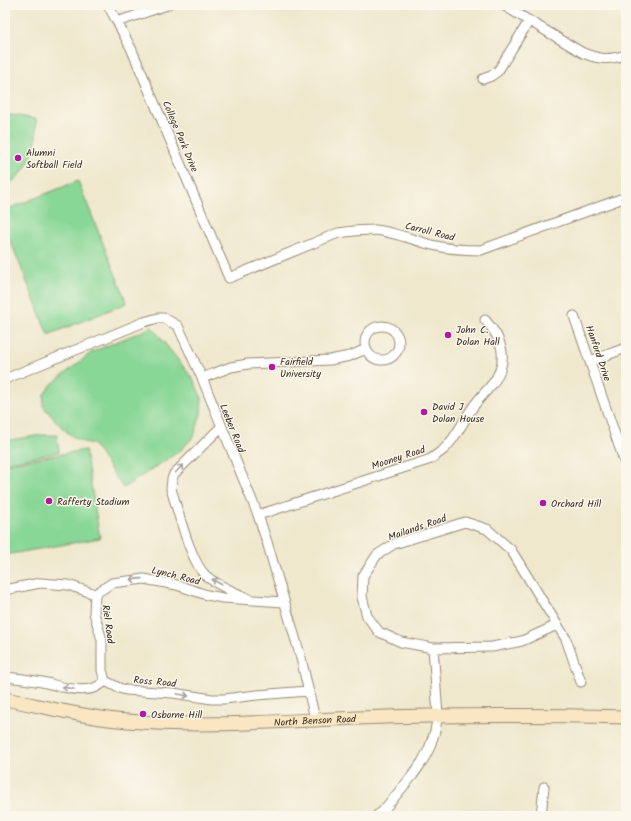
<svg xmlns="http://www.w3.org/2000/svg" width="631" height="821" viewBox="0 0 631 821" font-family="Kalam,sans-serif">
<style>
.green{fill:#89d796;stroke:#62805a}
.lines{fill:none;stroke-linecap:round;stroke-linejoin:round}
.street-casing{stroke:#958976;stroke-width:11}
.secondary-casing{stroke:#958976;stroke-width:15}
.street{stroke:#fff;stroke-width:9}
.secondary{stroke:#f9e7c3;stroke-width:13}
.oneway{stroke:#a79f9a}
.poi-dot{fill:#b5179e;stroke:#fbf7ec;stroke-width:1.5}
.labels{text-anchor:middle;stroke-width:3;stroke-linejoin:round;paint-order:stroke}
.street-label{font-size:10px;fill:#3b2a1e;stroke:#fbf7ec}
.poi-label{font-size:10px;fill:#3b2a1e;stroke:#fbf7ec;text-anchor:start}
</style>
<rect width="100%" height="100%" fill="#fbf7ec"/>
<filter id="ink" filterUnits="userSpaceOnUse"><feTurbulence type="fractalNoise" baseFrequency=".025" numOctaves="2"/><feDisplacementMap in="SourceGraphic" scale="8" xChannelSelector="R" yChannelSelector="G"/><feConvolveMatrix kernelMatrix="1 2 1 2 8 2 1 2 1" color-interpolation-filters="sRGB"/></filter>
<filter id="wash" filterUnits="userSpaceOnUse"><feTurbulence type="fractalNoise" baseFrequency=".012" numOctaves="4" result="noise"/><feDisplacementMap in="SourceGraphic" scale="16" xChannelSelector="R" yChannelSelector="G"/><feGaussianBlur stdDeviation="0.9" result="paint"/><feColorMatrix in="noise" values="0 0 0 0 0 0 0 0 0 0 0 0 0 0 0 0 0 1.4 0 .05"/><feComposite in="paint" operator="in"/></filter>
<g filter="url(#wash)">
<rect width="100%" height="100%" fill="#efe8cd"/>
<path class="green" d="M5,114L36,119C36,128 37,139 35,147C30,163 20,179 5,186Z
M78,181L127,303L48,335L5,227V210Z
M152,327L193,379L202,398L201,414L194,436L181,450L123,488L93,444C71,442 57,422 43,406L44,394L52,384L92,352Z
M41,435H57L59,452L5,463V441Z
M85,450L100,538L5,555V464Z"/>
</g>
<g filter="url(#ink)">
<g class="lines">
<g class="street-casing">
<path id="street" d="M108,5L131,48L229,278L338,233C350,231 362,230 375,230C394,232 413,240 432,245C448,249 464,250 481,250L626,197
M503,5L583,53C601,60 608,60 626,55
M117,22L167,5
M483,79L491,76L498,71L529,21
M574,316L626,466
M365 343a17 17 0 1 1 34 0a17 17 0 1 1-34 0Z
M590,361L626,348
M202,378L231,367L248,364L330,360L350,356L366,349
M5,379L144,322L158,318H164L178,326L202,378L258,515L267,542L301,658L315,719
M221,427L174,474L172,479L171,489C178,510 190,560 205,575C217,586 236,592 251,600
M258,515L431,459C435,456 439,453 443,450C456,439 463,421 473,407C479,398 486,392 493,383C509,361 503,339 485,320
M5,590L40,583L68,585L95,594
M95,594L112,583L144,579L177,585L207,595L223,598L284,602
M95,594L94,613L102,640V670L105,681
M557,625L522,641L492,647L433,648L401,642L379,632L367,616L362,597L363,576L377,555L394,544L465,522L487,529L511,550L566,639L581,682
M5,677C17,678 30,680 42,682C61,686 89,698 105,681
M105,681L119,688L126,690L173,693L212,699H224L257,695L308,691
M376,816L382,812L413,775L422,762L429,749L435,731L438,715L433,648
M541,816L544,787"/>
</g>
<g class="secondary-casing">
<g id="secondary">
<path id="s1" d="M5,699C46,707 87,718 128,721C203,728 281,721 357,718C446,715 536,715 626,717"/>
</g>
</g>
<use href="#street" class="street"/>
<use href="#secondary" class="secondary"/>
</g>
<defs><path id="oneway-shaft" d="M-6 0H5M1.5-3L5.5 0L1.5 3" fill="none" stroke-width="1.6" stroke-linecap="round" stroke-linejoin="round"/></defs>
<g class="oneway">
<use href="#oneway-shaft" transform="translate(179 469) rotate(-45)"/>
<use href="#oneway-shaft" transform="translate(136 579) rotate(176)"/>
<use href="#oneway-shaft" transform="translate(217 582) rotate(-150)"/>
<use href="#oneway-shaft" transform="translate(68 688) rotate(-169)"/>
<use href="#oneway-shaft" transform="translate(183 695) rotate(12)"/>
</g>
</g>
<g class="poi-dot">
<circle cx="18" cy="158" r="4"/>
<circle cx="448" cy="335" r="4"/>
<circle cx="272" cy="367" r="4"/>
<circle cx="424" cy="412" r="4"/>
<circle cx="49" cy="501" r="4"/>
<circle cx="543" cy="503" r="4"/>
<circle cx="143" cy="714" r="4"/>
</g>
<g class="labels">
<g class="street-label">
<text transform="translate(181 136) rotate(67)" y="4">College Park Drive</text>
<text transform="translate(430 231) rotate(14)" y="4">Carroll Road</text>
<text transform="translate(599 353) rotate(71)" y="4">Hanford Drive</text>
<text transform="translate(233 428) rotate(68)" y="4">Leeber Road</text>
<text transform="translate(398 457) rotate(-18)" y="4">Mooney Road</text>
<text transform="translate(417 527) rotate(-19)" y="4">Mailands Road</text>
<text transform="translate(176 575) rotate(14)" y="4">Lynch Road</text>
<text transform="translate(109 624) rotate(82)" y="4">Riel Road</text>
<text transform="translate(155 681) rotate(5)" y="4">Ross Road</text>
<text dy="4" stroke="none"><textPath href="#s1" startOffset="312">North Benson Road</textPath></text>
</g>
<g class="poi-label">
<text x="26" y="156">Alumni<tspan x="26" dy="12">Softball Field</tspan></text>
<text x="456" y="333">John C.<tspan x="456" dy="12">Dolan Hall</tspan></text>
<text x="280" y="365">Fairfield<tspan x="280" dy="12">University</tspan></text>
<text x="432" y="410">David J<tspan x="432" dy="12">Dolan House</tspan></text>
<text x="57" y="505">Rafferty Stadium</text>
<text x="551" y="507">Orchard Hill</text>
<text x="151" y="718">Osborne Hill</text>
</g>
</g>
<rect width="631" height="821" fill="none" stroke="#fbf7ec" stroke-width="20"/>
</svg>
